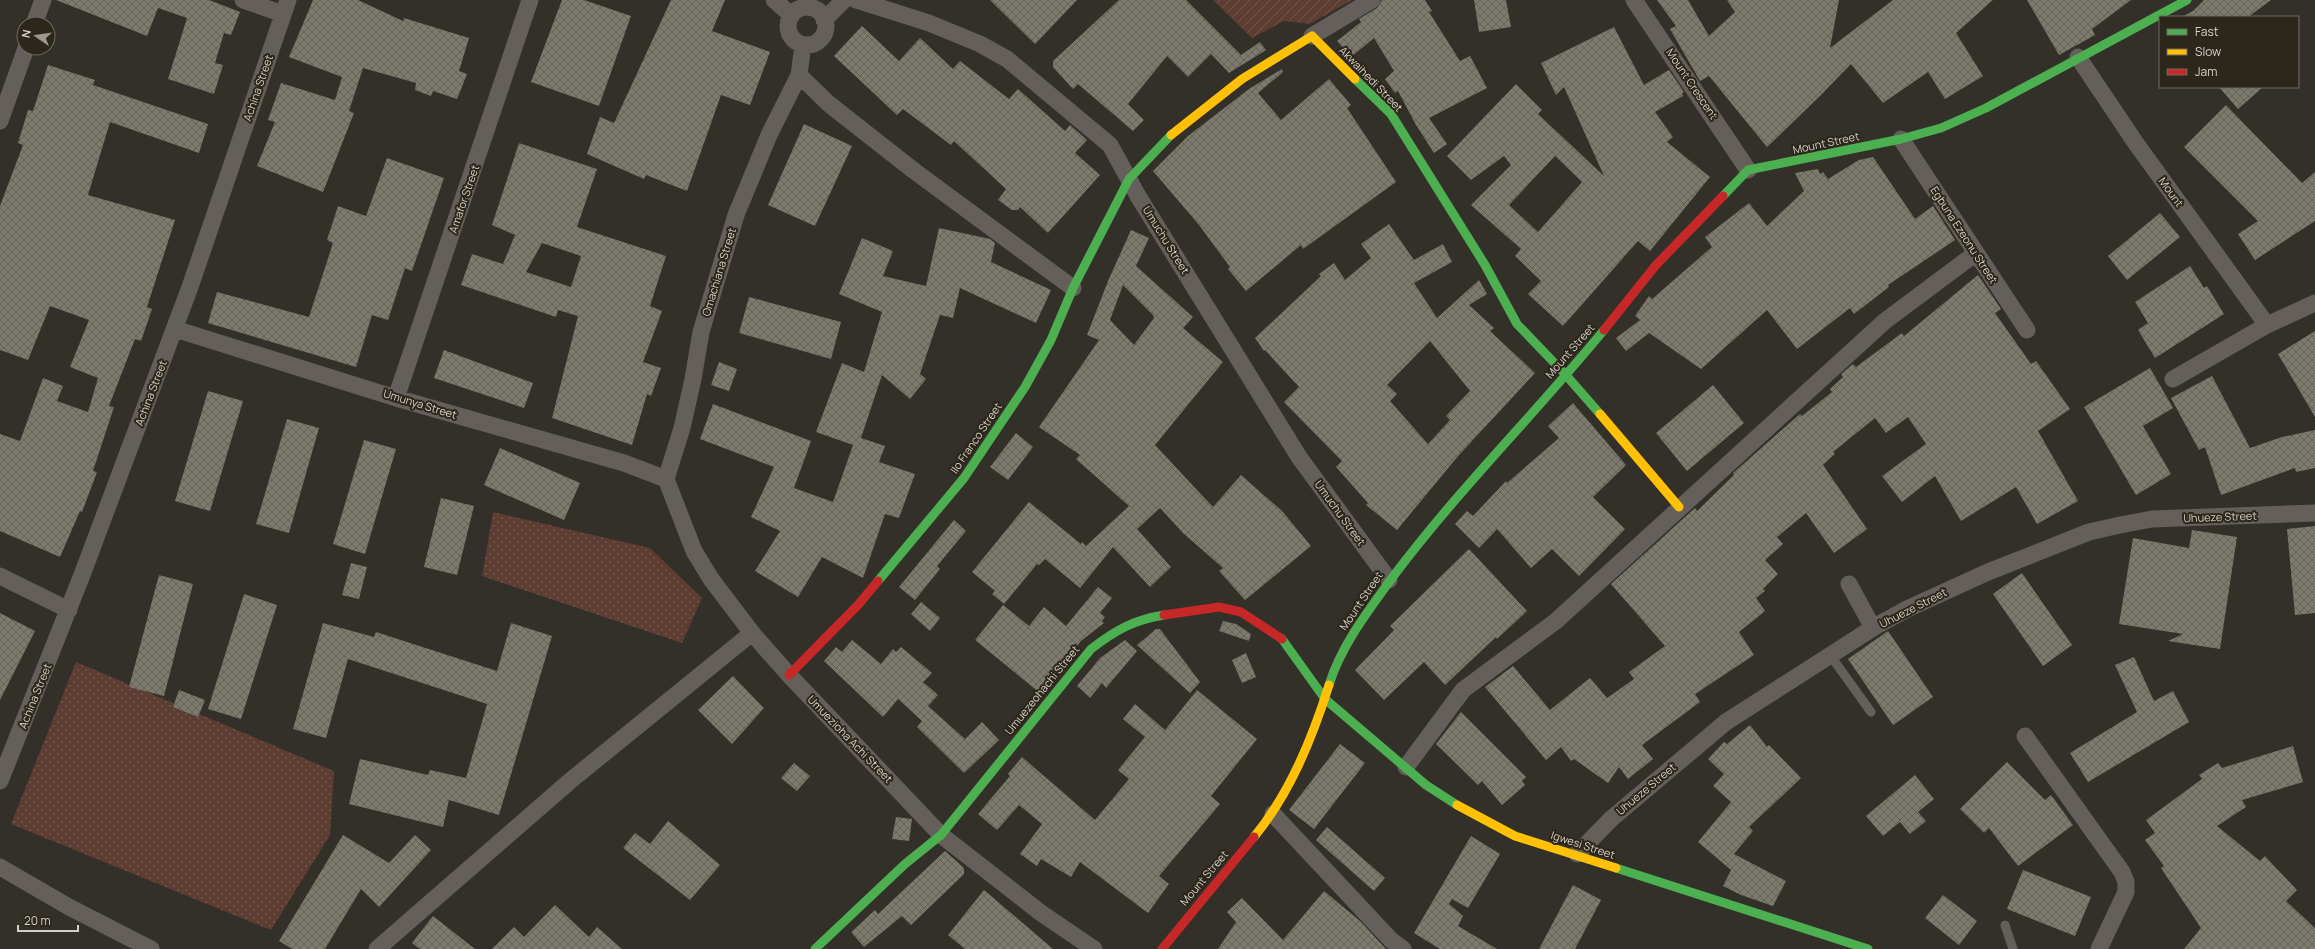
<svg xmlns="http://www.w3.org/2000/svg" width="2315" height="949" viewBox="0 0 2315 949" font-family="Manrope,sans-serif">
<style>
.grass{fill:url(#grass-dots)}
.garden{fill:url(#garden-furrows)}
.building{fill:url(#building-cross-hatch);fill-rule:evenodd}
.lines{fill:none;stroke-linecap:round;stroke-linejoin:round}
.lane{stroke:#645f5a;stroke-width:9}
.street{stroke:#645f5a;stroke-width:17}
.fast{stroke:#4caf50;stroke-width:9}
.slow{stroke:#ffc107;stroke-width:9}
.jam{stroke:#c62828;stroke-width:9}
.labels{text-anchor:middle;stroke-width:4;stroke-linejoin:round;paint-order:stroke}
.street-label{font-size:11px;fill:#d5d1c9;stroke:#2d261a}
</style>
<defs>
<pattern id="grass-dots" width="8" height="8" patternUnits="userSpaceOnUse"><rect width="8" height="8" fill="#5d3c32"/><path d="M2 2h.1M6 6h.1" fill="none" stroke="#73574e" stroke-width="1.8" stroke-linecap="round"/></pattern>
<pattern id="garden-furrows" width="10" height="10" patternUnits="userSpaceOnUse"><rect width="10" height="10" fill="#5d3c32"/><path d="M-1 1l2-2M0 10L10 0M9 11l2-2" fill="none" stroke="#73574e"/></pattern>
<pattern id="building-cross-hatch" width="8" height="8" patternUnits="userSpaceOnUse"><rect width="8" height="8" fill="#7c796d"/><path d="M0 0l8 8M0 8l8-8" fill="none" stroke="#646259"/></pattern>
</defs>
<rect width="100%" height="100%" fill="#332f29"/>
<path class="grass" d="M493,512L650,548L702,598L682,643L482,576Z
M76,662L334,771L330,835L271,930L11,824Z"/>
<path class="garden" d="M1213,0H1352L1310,24L1284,21L1252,38Z"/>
<path class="building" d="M56,0H209L240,12L231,35L224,33L215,63L223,65L214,94L168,79L187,18L158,8L147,36Z
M313,0H358L403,21L404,18L469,38L459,71L467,74L457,99L433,91L431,96L415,90L416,83L363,68L349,111L354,113L323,192L257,166L275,122L268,120L281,83L335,100L342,77L289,57Z
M562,0H584L631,16L599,106L531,82Z
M671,0H725L712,31L770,52L750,105L721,95L687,191L646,175L644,179L587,154L600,117L614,123Z
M990,0H1077L1035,44Z
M1119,0H1186L1241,55L1260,42L1266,50L1229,73L1211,54L1188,77L1167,56L1128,104L1144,120L1133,131L1078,84L1073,89L1053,67V61Z
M1382,0H1425L1432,11L1429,12L1460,61L1470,56L1487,88L1429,118L1447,144L1434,153L1416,125L1398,91L1395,93L1385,79L1394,71L1374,38L1351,57L1337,41L1361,22L1359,19L1377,8Z
M1474,0H1506L1511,27L1479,32Z
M1657,0H1688L1709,36L1735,12L1727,0H1839L1830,48L1893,0H1993L1956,33L1983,76L1945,99L1928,72L1883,103L1851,64L1819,97L1767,147L1709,76L1700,81L1670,29L1676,26Z
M2027,0H2131L2092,29L2095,35L2059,55Z
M2204,0H2271L2248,17H2182L2193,11Z
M862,26L899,61L920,38L953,69L960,61L1009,99L1018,89L1065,131L1070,125L1087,140L1075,153L1100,175L1048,233L1020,207L1018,210H1012L998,200L1006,189L954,141L951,145L903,109L897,115L834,56Z
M1614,27L1644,85L1669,70L1684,92L1682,93L1683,96L1655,112L1673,137L1667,142L1710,177L1650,251L1638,241L1563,326L1528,294L1541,281L1515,256L1521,249L1471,205L1511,165L1504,156L1471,180L1447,156L1516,84L1542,110L1538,114L1604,176L1564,87L1556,95L1541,63ZM1555,156L1582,182L1538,232L1509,205Z
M48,65L95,80L93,85L208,124L199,153L110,122L88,195L175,220L147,307L152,309L141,341L135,339L109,406L114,407L93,471L97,472L82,512L80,511L60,557L0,531V434L20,441L43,378L63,386L57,401L88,412L98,378L70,367L89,320L50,306L28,360L0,350V206L23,145L18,143L28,110L33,111Z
M1282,69L1283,72L1258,93L1281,120L1329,79L1351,105L1347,108L1396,182L1303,249L1301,245L1246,291L1228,269L1230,267L1199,225L1153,171L1188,136L1249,89Z
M2219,87H2263L2238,109Z
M2226,105L2302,183L2315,172V221L2255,260L2238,234L2258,221L2184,147Z
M804,124L852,146L815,226L768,205Z
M519,143L597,169L577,227L666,256L650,306L662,311L643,362L661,368L651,396L647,394L632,445L552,418L578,316L558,310L556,317L461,285L472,254L503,264L515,235L492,225ZM542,243L581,256L571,287L526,272Z
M1873,157L1915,219L1933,206L1955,240L1888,285L1889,287L1854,314L1850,308L1797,349L1767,310L1701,369L1649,333L1626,351L1616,338L1640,320L1635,316L1649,296L1652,299L1712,247L1705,237L1749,203L1767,226L1804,191L1795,173L1818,169L1820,174L1823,172L1828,179L1859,160Z
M387,158L444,178L412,271L405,268L388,320L372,315L356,367L208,323L217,292L309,317L333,243L327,240L338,206L366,216Z
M2160,213L2180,237L2127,280L2108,256Z
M1389,224L1414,260L1443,244L1452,262L1414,283L1437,318L1479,280L1487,294L1469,305L1494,328L1490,331L1535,373L1459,455L1397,530L1366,505L1368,503L1336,467L1342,461L1284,402L1299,387L1265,350L1264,351L1255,338L1321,276L1319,274L1334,263L1345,280L1371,258L1361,244ZM1430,341L1470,391L1446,416L1450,420L1428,444L1390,401L1397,394L1387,385Z
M939,228L990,239L995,243L991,262L1051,290L1036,323L960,288L953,318L940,315L920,374L926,379L910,399L882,375L861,438L885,446L879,462L915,474L899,518L885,514L863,578L822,557L798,597L755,571L780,531L751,517L774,467L700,439L713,404L811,441L794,488L833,502L853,445L816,432L842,363L864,372L882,312L839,294L862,238L893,251L883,276L926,286Z
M1131,230L1149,238L1136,266L1193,317L1183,328L1223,362L1155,445L1213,507L1241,475L1282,511L1311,546L1245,600L1219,571L1223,568L1183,533L1160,508L1137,529L1171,567L1150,587L1113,547L1080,588L1045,559L1039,565L1037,564L1004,604L992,594L995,591L972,572L1029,502L1081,544L1082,542L1086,546L1129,506L1076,459L1080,455L1039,427L1099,340L1087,335L1108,281ZM1123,285L1153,315L1154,318L1134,345L1110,320Z
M2190,266L2204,288L2207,286L2224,314L2155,358L2138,330L2148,323L2135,302Z
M1978,275L2001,309L1995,313L2031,364L2036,361L2070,409L2038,431L2078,501L2037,524L2016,487L1961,521L1935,476L1902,502L1882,476L1926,444L1908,417L1886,433L1875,418L1833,452L1835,454L1823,465L1867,529L1834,553L1806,513L1777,537L1783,544L1765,560L1778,574L1763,589L1765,591L1756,598L1765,611L1739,632L1754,655L1695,694L1700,702L1642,745L1653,759L1628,779L1619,767L1608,783L1574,759L1571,761L1561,747L1546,760L1485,687L1513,666L1550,710L1590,678L1607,698L1634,679L1629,672L1665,646L1611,584L1695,508L1697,511L1734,475L1733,473L1800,414L1802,416L1832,392L1830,389L1843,377L1841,374L1853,364L1856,367L1902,333L1904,336Z
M749,297L841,322L831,359L739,333Z
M2315,331V417L2278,354Z
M444,350L533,383L524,408L434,378Z
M719,362L737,369L729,391L711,385Z
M2150,368L2173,408L2143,426L2171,474L2136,495L2084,407Z
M2212,376L2250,448L2282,437L2315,430V468L2296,472L2295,468L2221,495L2205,447L2199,450L2171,398Z
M1713,385L1744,423L1687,471L1656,433Z
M208,391L243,401L210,511L175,501Z
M1573,403L1626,465L1593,497L1625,529L1579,576L1552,549L1531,568L1497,529L1479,548L1455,524L1467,511L1473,516L1506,481L1507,483L1559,438L1548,426Z
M287,419L319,428L289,533L256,524Z
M1016,433L1033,447L1008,480L990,467Z
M364,440L396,449L365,554L333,544Z
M500,448L580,483L564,520L484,485Z
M441,498L474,506L457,575L424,567Z
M954,520L966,531L937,566L940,569L915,600L899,587Z
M2315,526V613L2295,615L2287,529Z
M2192,530L2237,537L2220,649L2168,641L2183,634L2119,624L2133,538L2189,548Z
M1469,549L1527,611L1497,639L1496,637L1445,685L1424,662L1384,700L1355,670L1394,630L1390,626Z
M351,563L367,567L359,599L342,595Z
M2022,573L2072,645L2043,666L1993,594Z
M159,575L193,584L164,696L129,687Z
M1098,587L1112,598L1100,613L1105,617L1102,621L1104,623L1081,641L1040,693L975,640L1003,605L1029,626L1044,607L1066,626Z
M244,594L277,605L241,719L208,709Z
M921,602L940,618L930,631L911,614Z
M0,613L35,631L0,700Z
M1223,621L1236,624L1251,634L1249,641L1219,631Z
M323,623L374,637L376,632L497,671L511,623L552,636L499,815L449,800L443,827L349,804L360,759L428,775L430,770L466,778L487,704L348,659L326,738L293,729Z
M1156,629H1160L1200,682L1190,693L1137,645Z
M1888,631L1933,697L1893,725L1848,659Z
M852,640L881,664L893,649L896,652L901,647L932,673L923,682L938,695L928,706L965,739L982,722L999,740L964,773L917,727L922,721L898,699L883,717L824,661L836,647L842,652Z
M1125,640L1137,651L1106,688L1102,683L1090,698L1077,686L1100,658Z
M1246,653L1256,677L1242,683L1232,660Z
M2134,657L2154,701L2173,691L2189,722L2088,782L2070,753L2137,712L2115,665Z
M733,676L764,708L732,744L698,710Z
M179,690L205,700L198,717L173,707Z
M1197,690L1257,739L1211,796L1220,804L1159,876L1169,884L1148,913L1080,862L1071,877L1041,859L1037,866L1020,854L1042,824L1019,805L997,830L978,814L1010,776L1008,774L1022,757L1095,820L1129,779L1118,770L1145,737L1123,719L1135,704L1165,730Z
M1461,712L1526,777L1522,781L1525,785L1502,805L1482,781L1478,785L1436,744Z
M1750,725L1767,747L1769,745L1801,778L1749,827L1753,831L1734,854L1786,881L1773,906L1741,895L1723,886L1731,870L1698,842L1731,802L1713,786L1724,774L1708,759L1724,742L1727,744Z
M1340,744L1365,763L1314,829L1289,810Z
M2293,746L2303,782L2242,800L2246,807L2217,826L2260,861L2265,856L2297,890L2286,901L2315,928V949H2184L2201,928L2161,868L2164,866L2145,840L2155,833L2146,820L2202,779L2199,775L2218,763L2222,768Z
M2007,762L2045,800L2051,795L2073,825L2018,866L1989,828L1984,833L1960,809Z
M794,763L810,776L797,791L781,778Z
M1915,775L1934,799L1918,812L1926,821L1910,834L1900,822L1883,836L1866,816Z
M896,817L912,819L909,841L892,839Z
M668,821L720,865L690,900L623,848L635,833L650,844Z
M1327,827L1385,878L1374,891L1316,840Z
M343,835L389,863L415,835L431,850L379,907L361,889L325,949H292L279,941Z
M1471,836L1500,854L1468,908L1452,899L1449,904L1463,916L1458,926L1497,949H1440L1414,933Z
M945,851L964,868V874L911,925L902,916L864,947L851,932L875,910L878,914Z
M2023,870L2091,897L2075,936L2007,909Z
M1573,885L1601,900L1575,949H1539Z
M984,890L1053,949H965L948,935Z
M1324,891L1360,921L1386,949H1218L1236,922L1227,912L1242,898L1283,940Z
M1943,895L1977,921L1959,945L1925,918Z
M555,905L589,937L597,927L622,949H492L514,927L524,937Z
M433,916L475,949H420L412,943Z"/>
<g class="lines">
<path class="lane" d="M1830,655L1871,712
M2005,925L2013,949"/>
<path class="street" d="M243,0L283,14
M774,0L791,15
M856,0L929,23L980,44L1007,59L1110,145L1138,196L1299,457L1389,580
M1634,0L1748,170
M788 26a19 19 0 1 1 38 0a19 19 0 1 1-38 0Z
M824,20L844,0
M34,24L43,0
M1312,36L1372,0
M803,45L799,75L829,104L913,170L1073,288
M2078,57L2135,142L2267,325
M0,121L26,48
M1901,139L2027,330
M175,329L396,398L624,463L666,479
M2173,379L2267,325L2315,303
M396,398L530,0
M666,479L694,551L711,579L752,633L789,675L941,835L1041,913L1094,949
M666,479L682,428L693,379L701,332L736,215L769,135L799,75
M0,576L69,610
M1849,584L1873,628
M2025,736L2122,872L2126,882V892L2099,949
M1406,767L1463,690L1556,621L1885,321L1976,253
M0,781L82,575L190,287L288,0
M1273,814L1391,940L1403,949
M1577,854L1611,819L1726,722L1876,626L1907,609L1988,572L2089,532L2120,525L2152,519L2315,513
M0,867L69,907L151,949
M377,949L570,781L752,633"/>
<path class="fast" d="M1355,79L1391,114L1485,265L1517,324L1565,374L1600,414
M1723,196L1748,170L1901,139L1941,128L1986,108L2187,0
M878,581L964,478L1025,387L1051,340L1073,288L1129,179L1171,135
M1282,639L1325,699L1426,785L1457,805
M1329,685C1341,646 1368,611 1392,578C1457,491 1535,414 1604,330
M1616,868L1868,949
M815,949L905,864L941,835L1091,649C1116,630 1133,620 1164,615"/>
<path class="slow" d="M1171,135L1242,79L1312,36L1355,79
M1600,414L1679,507
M1457,805L1515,836L1616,868
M1254,837C1290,793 1312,739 1329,685"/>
<path class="jam" d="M1604,330L1656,265L1723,196
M1164,615L1219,607L1241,612L1282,639
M789,675L858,605L878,581
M1162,949L1254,837"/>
</g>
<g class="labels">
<g class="street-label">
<text transform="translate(1371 79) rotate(46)" y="4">Akwaihedi Street</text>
<text transform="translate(1692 84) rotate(56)" y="4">Mount Crescent</text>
<text transform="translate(258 88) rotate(-71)" y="4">Achina Street</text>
<text transform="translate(1826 143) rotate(-12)" y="4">Mount Street</text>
<text transform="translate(2171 192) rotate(54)" y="4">Mount</text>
<text transform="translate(464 199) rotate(-71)" y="4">Amafor Street</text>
<text transform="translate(1964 235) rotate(57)" y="4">Egbuna Ezeonu Street</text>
<text transform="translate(1166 240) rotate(58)" y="4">Umuchu Street</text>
<text transform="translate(719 272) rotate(-73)" y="4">Omachiana Street</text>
<text transform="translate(1570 351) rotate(-49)" y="4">Mount Street</text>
<text transform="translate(151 393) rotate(-69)" y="4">Achina Street</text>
<text transform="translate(420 404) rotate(17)" y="4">Umunya Street</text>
<text transform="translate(976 438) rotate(-56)" y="4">Ilo Franco Street</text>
<text transform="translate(1340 513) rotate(54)" y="4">Umuchu Street</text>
<text transform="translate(2220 517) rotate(-2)" y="4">Uhueze Street</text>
<text transform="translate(1361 601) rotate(-56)" y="4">Mount Street</text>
<text transform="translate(1913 608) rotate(-27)" y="4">Uhueze Street</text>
<text transform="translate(1042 690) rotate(-51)" y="4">Umuezeohachi Street</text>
<text transform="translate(35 696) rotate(-68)" y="4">Achina Street</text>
<text transform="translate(850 739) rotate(46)" y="4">Umuezioha Achi Street</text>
<text transform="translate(1646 789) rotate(-40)" y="4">Uhueze Street</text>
<text transform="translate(1583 845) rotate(18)" y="4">Igwesi Street</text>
<text transform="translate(1204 878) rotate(-50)" y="4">Mount Street</text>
</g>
</g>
<rect x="2159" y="16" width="140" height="72" fill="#2d261a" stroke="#706a60"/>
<rect x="2167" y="29" width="20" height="6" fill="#4caf50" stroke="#706a60"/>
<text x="2195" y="36" font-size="12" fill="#d5d1c9">Fast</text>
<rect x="2167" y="49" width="20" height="6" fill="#ffc107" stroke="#706a60"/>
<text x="2195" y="56" font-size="12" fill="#d5d1c9">Slow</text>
<rect x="2167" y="69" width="20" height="6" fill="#c62828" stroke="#706a60"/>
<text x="2195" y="76" font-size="12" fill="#d5d1c9">Jam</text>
<g transform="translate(36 36) rotate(283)"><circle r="19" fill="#2d261a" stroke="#706a60"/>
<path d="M0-3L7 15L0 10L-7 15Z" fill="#9c9891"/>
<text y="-6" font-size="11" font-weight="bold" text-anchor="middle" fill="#d5d1c9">N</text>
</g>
<path d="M18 925v6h60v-6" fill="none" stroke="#d5d1c9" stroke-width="2"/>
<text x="24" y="925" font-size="12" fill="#d5d1c9" stroke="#2d261a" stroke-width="3" paint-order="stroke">20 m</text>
</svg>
